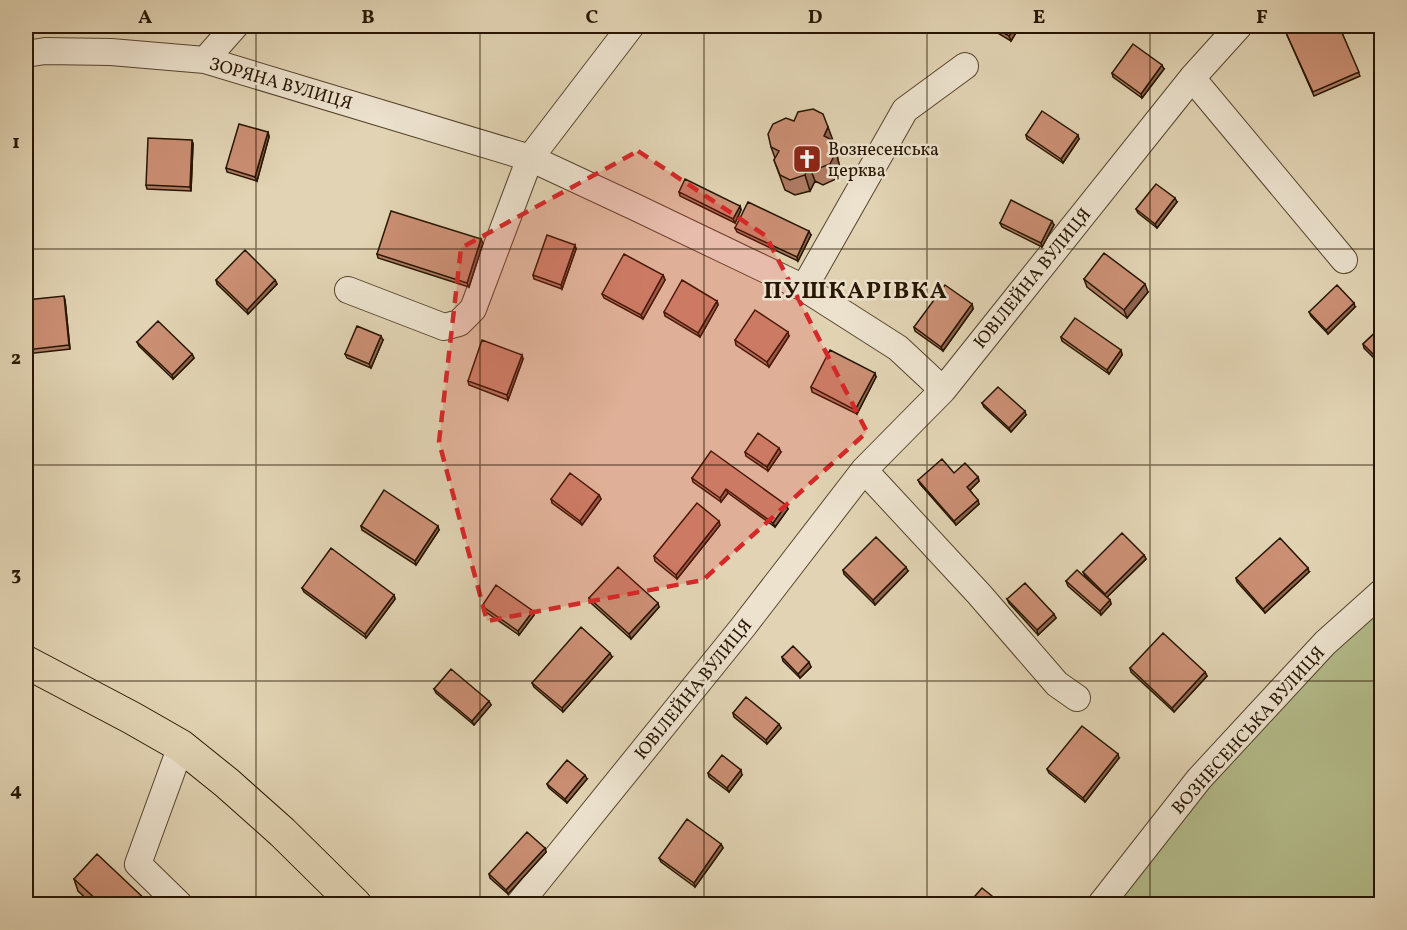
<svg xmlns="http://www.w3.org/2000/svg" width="1407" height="930" viewBox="0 0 1407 930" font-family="Vollkorn,serif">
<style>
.green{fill:#b4bc8b;stroke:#6e6946;stroke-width:1.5}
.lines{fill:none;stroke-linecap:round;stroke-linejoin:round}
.minor-casing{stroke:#56452d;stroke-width:28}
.major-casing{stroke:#281600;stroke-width:34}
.minor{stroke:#ece2ce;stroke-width:26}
.major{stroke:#e1d3b3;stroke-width:32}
.wall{fill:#af7b64;stroke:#281600;stroke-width:1.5}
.shaded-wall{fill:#8e6451;stroke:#281600;stroke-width:1.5}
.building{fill:#cb8f74;stroke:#281600;stroke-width:1.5}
.marked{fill:#d62828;fill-opacity:0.2;stroke:#d62828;stroke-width:4.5;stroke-dasharray:12 8;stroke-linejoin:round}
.grid{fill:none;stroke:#281600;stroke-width:1.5;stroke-opacity:0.55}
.labels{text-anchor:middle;stroke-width:5;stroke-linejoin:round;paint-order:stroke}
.street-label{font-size:18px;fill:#281600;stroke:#ece2ce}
.poi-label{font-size:18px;fill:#281600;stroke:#ece2ce;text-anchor:start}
.district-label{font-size:24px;font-weight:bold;letter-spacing:1.5px;fill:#281600;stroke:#ece2ce}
.neatline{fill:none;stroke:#281600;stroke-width:2}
.grid-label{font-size:20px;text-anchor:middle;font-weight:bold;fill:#281600}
</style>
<rect width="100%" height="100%" fill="#e1d3b3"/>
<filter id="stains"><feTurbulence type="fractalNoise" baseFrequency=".00333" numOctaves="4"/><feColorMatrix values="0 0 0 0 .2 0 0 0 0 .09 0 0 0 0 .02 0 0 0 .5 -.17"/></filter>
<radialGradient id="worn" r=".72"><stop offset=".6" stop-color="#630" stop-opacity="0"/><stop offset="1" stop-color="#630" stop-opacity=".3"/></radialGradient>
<path class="green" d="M1381,598V904H1111L1162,836Z"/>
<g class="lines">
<g class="minor-casing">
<path id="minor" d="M1239,26L1192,78L1344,260
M26,54L45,51L111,52L205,60L530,158L635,207L804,288L898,348L943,390
M205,60L235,26
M804,288L905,110L965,66
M348,290L444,327L459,323L473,309L530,158L631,26
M864,470L979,594L1057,684L1077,698
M179,904L138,864L181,746
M519,904L743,627L864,470L943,390L1192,78
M1101,904L1199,779L1325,643L1382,592"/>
</g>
<g class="major-casing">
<path id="major" d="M26,662L132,718L181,746L227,783L282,832L355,904"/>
</g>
<use href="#minor" class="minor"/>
<use href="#major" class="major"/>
</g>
<path class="wall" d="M986,26H1020L1011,41Z
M1283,26H1339L1360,76L1314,96Z
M1164,69L1142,98L1113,77L1112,73Z
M268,132L269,137L257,181L227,172L226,168Z
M1026,135L1079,139L1063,163L1027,139Z
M834,143L833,144L837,155L840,169L836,179L823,185L815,181L810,191L795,195L785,190L774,160L775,158L771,147Z
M193,144L191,191L147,189L146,185Z
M679,192L740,206L741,210L735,223L680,196Z
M1177,202L1157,228L1138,213L1136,209Z
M1000,223L1054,225L1042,247L1002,227Z
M735,228L811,235L798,261L737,232Z
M483,243L469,287L378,258L377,254Z
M576,249L562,289L534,279L533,275Z
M663,275L665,280L643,319L604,298L602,294Z
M1084,279L1148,292L1127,318L1087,287Z
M216,280H275L277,284L248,314L217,284Z
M26,300H65L70,349L26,354Z
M717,301L718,305L700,337L665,316L664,312Z
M972,304L973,309L943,351L915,331L914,327Z
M1355,307L1328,334L1311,316L1309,312Z
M1382,326V366L1364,348L1363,344Z
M789,336L769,367L736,345L735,340Z
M1061,337L1121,350L1122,355L1109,374L1062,341Z
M383,340L371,368L347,358L345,354Z
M137,342L192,354L194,358L173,379L139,346Z
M523,359L508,400L469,385L468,381Z
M876,377L857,414L812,392L811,387Z
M982,403L1026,415L1011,432L984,407Z
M745,452H781L768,471L746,456Z
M954,473L978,477L979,481L970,490L979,504L956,525L920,484L918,480Z
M692,478L786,505L788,509L775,527L728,493L721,502L693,482Z
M599,495L601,499L582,525L552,503L551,499Z
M720,525L677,579L655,561L654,556Z
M361,526L439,530L416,565L362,530Z
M1144,555L1146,559L1107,597L1110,600L1111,604L1101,615L1068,586L1066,581L1095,586L1085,576L1083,572Z
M843,570L908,571L875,605L844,574Z
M1309,572L1265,613L1237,582L1236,578Z
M302,588L394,595L395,599L366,638L304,592Z
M589,598L659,607L631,639L591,603Z
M1007,599L1056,618L1038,635L1009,603Z
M482,606L533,611L534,615L519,635L483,610Z
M612,657L563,712L534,687L532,683Z
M782,657L811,667L800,678L783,661Z
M1130,668L1205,672L1207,676L1174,712L1131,672Z
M434,689L491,705L474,725L436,693Z
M733,713L781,728L767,744L734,717Z
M1119,758L1085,802L1049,773L1047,769Z
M708,773L742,775L729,792L709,777Z
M587,779L567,803L549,788L547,784Z
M721,844L723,848L695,887L661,862L659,858Z
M545,848L546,852L508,894L490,878L489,874Z
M74,879L150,904H92L78,891Z"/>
<path class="shaded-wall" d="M1016,26H1020L1011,41L1009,36Z
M1162,65L1164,69L1142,98L1141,94Z
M828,127L834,143L833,144L837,155L840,169L836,179L830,164L824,136Z
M268,132L269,137L257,181L255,177Z
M1078,135L1079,139L1063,163L1061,159Z
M192,140L193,144L191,191L190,187Z
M809,165L815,181L810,191L805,175Z
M1175,198L1177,202L1157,228L1155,224Z
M740,206L741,210L735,223L733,219Z
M1052,221L1054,225L1042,247L1041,243Z
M809,231L811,235L798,261L797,257Z
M481,239L483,243L469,287L467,283Z
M575,245L576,249L562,289L561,285Z
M663,275L665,280L643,319L641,315Z
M275,280L277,284L248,314L247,310Z
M1145,284L1148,292L1127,318L1124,310Z
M64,296L65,300L70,349L69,345Z
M717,301L718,305L700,337L698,333Z
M1354,303L1355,307L1328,334L1326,330Z
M972,304L973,309L943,351L941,347Z
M788,332L789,336L769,367L767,362Z
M381,336L383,340L371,368L369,364Z
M1121,350L1122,355L1109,374L1107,370Z
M192,354L194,358L173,379L172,375Z
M522,355L523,359L508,400L507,395Z
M875,373L876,377L857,414L855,410Z
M1025,411L1026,415L1011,432L1009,428Z
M29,431L30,435L27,489L26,485Z
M779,448L781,452L768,471L767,467Z
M978,477L979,481L969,491L967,487Z
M726,489L728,493L721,502L720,498Z
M599,495L601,499L582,525L580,521Z
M978,500L979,504L956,525L954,521Z
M786,505L788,509L775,527L773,523Z
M719,521L720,525L677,579L676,575Z
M438,526L439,530L416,565L415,561Z
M1144,555L1146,559L1106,598L1105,594Z
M906,567L908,571L875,605L873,600Z
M1308,568L1309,572L1265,613L1263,609Z
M394,595L395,599L366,638L365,634Z
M1110,600L1111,604L1101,615L1100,611Z
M658,603L659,607L631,639L629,634Z
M533,611L534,615L519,635L518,631Z
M1054,614L1056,618L1038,635L1037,630Z
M610,653L612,657L563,712L562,708Z
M809,662L811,667L800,678L798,674Z
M1205,672L1207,676L1174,712L1172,708Z
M489,701L491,705L474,725L472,721Z
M779,724L781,728L767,744L766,740Z
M1118,754L1119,758L1085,802L1083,798Z
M741,770L742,775L729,792L727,788Z
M585,775L587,779L567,803L565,799Z
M721,844L723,848L695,887L694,883Z
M545,848L546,852L508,894L506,890Z"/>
<path class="building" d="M991,26H1016L1009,36Z
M1283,26H1339L1359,72L1313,92Z
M1133,44L1162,65L1141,94L1112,73Z
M813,109L823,114L828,127L824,136L832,140L835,154L830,164L817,169L809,165L805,175L790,180L780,175L774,160L779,151L771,147L768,134L773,124L786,118L794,121L798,112Z
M1042,111L1078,135L1061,159L1026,135Z
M239,124L268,132L255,177L226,168Z
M148,138L192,140L190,187L146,185Z
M685,179L740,206L733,219L679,192Z
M1156,184L1175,198L1155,224L1136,209Z
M1011,200L1052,221L1041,243L1000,223Z
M748,202L809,231L797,257L735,228Z
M391,211L481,239L467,283L377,254Z
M547,235L575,245L561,285L533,275Z
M245,250L275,280L247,310L216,280Z
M1104,253L1145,284L1124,310L1084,279Z
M624,254L663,275L641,315L602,294Z
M682,280L717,301L698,333L664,312Z
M945,285L972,304L941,347L914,327Z
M1337,285L1354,303L1326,330L1309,312Z
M64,296L69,345L26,350V300Z
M755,310L788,332L767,362L735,340Z
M1075,318L1121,350L1107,370L1061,337Z
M158,321L192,354L172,375L137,342Z
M357,326L381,336L369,364L345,354Z
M1382,326V363L1363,344Z
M482,340L522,355L507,395L468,381Z
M830,350L875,373L855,410L811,387Z
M998,387L1025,411L1009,428L982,403Z
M26,431H29L26,485Z
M758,433L779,448L767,467L745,452Z
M711,451L786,505L773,523L726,489L720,498L692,478Z
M942,459L954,473L965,463L978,477L967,487L978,500L954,521L918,480Z
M570,473L599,495L580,521L551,499Z
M384,490L438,526L415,561L361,526Z
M697,503L719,521L676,575L654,556Z
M1122,533L1144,555L1105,594L1083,572Z
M876,537L906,567L873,600L843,570Z
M1280,538L1308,568L1263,609L1236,578Z
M331,548L394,595L365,634L302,588Z
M618,567L658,603L629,634L589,598Z
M1077,570L1110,600L1100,611L1066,581Z
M1025,583L1054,614L1037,630L1007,599Z
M496,585L533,611L518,631L482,606Z
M581,627L610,653L562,708L532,683Z
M1163,633L1205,672L1172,708L1130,668Z
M793,646L809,662L798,674L782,657Z
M451,669L489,701L472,721L434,689Z
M746,697L779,724L766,740L733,713Z
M1082,726L1118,754L1083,798L1047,769Z
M722,755L741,770L727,788L708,773Z
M567,760L585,775L565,799L547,784Z
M687,819L721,844L694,883L659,858Z
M527,832L545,848L506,890L489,874Z
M97,854L150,904H101L74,879Z
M982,888L1002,904H968Z"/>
<path class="marked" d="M638,151L766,236L867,432L703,580L487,621L439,442L461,248Z"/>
<path class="grid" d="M256,26V904M480,26V904M704,26V904M927,26V904M1150,26V904M26,249H1382M26,465H1382M26,681H1382"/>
<defs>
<g id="church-square" transform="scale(1.5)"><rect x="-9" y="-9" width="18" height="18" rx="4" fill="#8f2418" stroke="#ece2ce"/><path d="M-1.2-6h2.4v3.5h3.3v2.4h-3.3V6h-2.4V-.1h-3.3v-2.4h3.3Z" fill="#fff"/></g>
</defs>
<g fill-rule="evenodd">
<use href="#church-square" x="807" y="159"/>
</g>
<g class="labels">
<g class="street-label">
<text transform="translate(281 83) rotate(16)" y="6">ЗОРЯНА ВУЛИЦЯ</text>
<text transform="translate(1032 278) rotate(-51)" y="6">ЮВІЛЕЙНА ВУЛИЦЯ</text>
<text transform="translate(693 689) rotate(-51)" y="6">ЮВІЛЕЙНА ВУЛИЦЯ</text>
<text transform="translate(1248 730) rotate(-48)" y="6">ВОЗНЕСЕНСЬКА ВУЛИЦЯ</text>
</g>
<g class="poi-label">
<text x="828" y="155">Вознесенська<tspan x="828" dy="21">церква</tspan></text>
</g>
<g class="district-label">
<text x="856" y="298">ПУШКАРІВКА</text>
</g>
</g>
<rect width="1407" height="930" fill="none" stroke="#e1d3b3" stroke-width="66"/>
<rect x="33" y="33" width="1341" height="864" class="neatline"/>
<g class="grid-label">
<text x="145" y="23">A</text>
<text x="368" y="23">B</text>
<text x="592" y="23">C</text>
<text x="815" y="23">D</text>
<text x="1039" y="23">E</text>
<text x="1262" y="23">F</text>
<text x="16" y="148">1</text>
<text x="16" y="364">2</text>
<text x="16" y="580">3</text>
<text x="16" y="796">4</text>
</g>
<rect width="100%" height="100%" filter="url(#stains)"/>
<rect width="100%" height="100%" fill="url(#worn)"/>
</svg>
